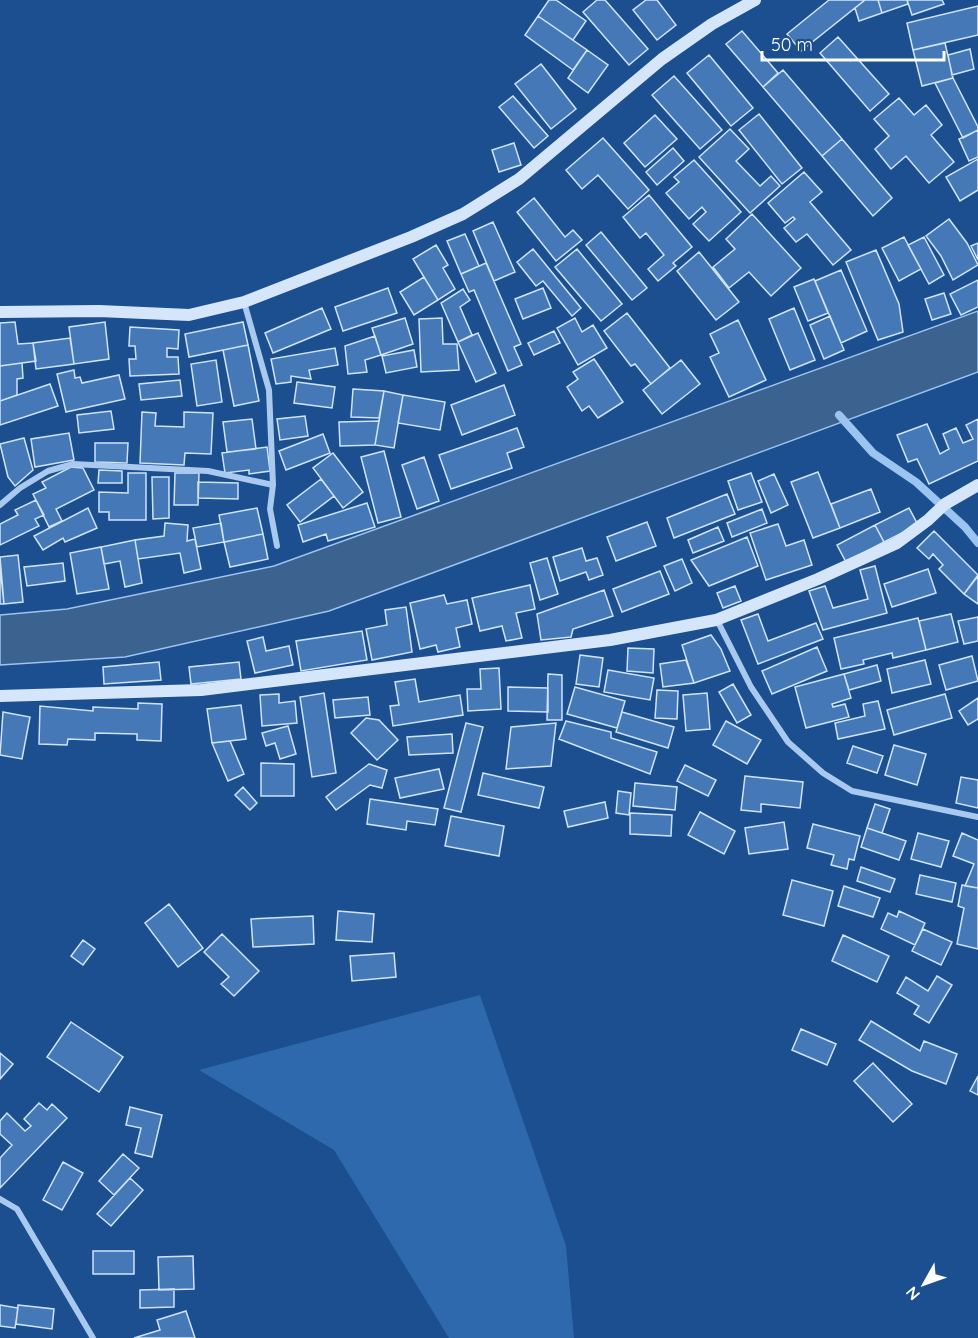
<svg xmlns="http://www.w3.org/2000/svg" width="978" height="1338" viewBox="0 0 978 1338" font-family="Quicksand,sans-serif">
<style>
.green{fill:#2e69ad}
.water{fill:#3c6290;stroke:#9cc4f0;stroke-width:1.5}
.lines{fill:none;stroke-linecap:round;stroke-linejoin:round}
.stream{stroke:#9cc4f0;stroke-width:8}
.building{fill:#4478b7;stroke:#cfe3fa;stroke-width:1.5}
.street{stroke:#a9c9ee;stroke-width:6}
.secondary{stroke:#d6e6fa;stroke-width:12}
</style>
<rect width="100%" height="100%" fill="#1b4f8f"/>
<path class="green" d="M480,995L566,1246L574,1338H449L334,1150L199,1070Z"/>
<path class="water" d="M978,311V372L329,611L125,657L0,665V615L67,609L274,566Z"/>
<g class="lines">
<path class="stream" d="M839,415L873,453L916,482L965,527L978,543"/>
</g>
<path class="building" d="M549,0H556L586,21L573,40L538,16Z
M597,0H605L648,49L629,65L583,12Z
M646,0H657L676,25L657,40L633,10Z
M829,0H865L801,51L787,34Z
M865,0H878L882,13L859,21L855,8Z
M878,0H907L908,4L882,13Z
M907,0H942L944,4L912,15Z
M978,6V35L913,50L907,23Z
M538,16L587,50L573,70L525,35Z
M742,31L778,73L763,87L726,44Z
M838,37L889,94L870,111L820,53Z
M945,43L953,78L922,86L913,50Z
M970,49L974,69L952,75L948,55Z
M587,50L608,65L588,93L568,78Z
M709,55L753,108L731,126L687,73Z
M541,64L576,109L551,129L515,84Z
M783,70L842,139L822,156L763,87Z
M674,76L722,130L700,149L652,95Z
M953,78L978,127V130L963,138L935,83Z
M513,96L548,136L534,148L499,107Z
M899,98L914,115L926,105L942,125L931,135L954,162L929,183L906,156L891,169L875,149L889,136L874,119Z
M759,114L802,168L782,184L739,130Z
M655,115L677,139L645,167L624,143Z
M730,129L749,149L736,161L760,186L771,176L780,186L750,213L699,157Z
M978,130V157L969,161L959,139Z
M603,138L649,190L628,209L598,175L582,189L566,170Z
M842,139L892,198L873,216L822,156Z
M514,143L521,165L499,172L492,150Z
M673,148L684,161L657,185L646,172Z
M978,159V190L960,201L946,177Z
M694,160L741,212L709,241L693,224L706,212L702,207L689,219L666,193L679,182L674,177Z
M804,172L822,192L810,202L851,250L833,265L807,234L796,242L784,228L795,219L793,217L785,223L768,203Z
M649,195L692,247L673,263L676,266L658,281L648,269L664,255L646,233L640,238L623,217Z
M534,198L565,237L573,230L582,240L556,261L517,212Z
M752,214L801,268L771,296L749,272L729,288L713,267L735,249L726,239Z
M949,219L967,243L978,265L953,280L941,256L926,236Z
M493,222L515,272L494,281L473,231Z
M601,232L647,288L632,300L586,245Z
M465,234L479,266L461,274L447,241Z
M904,237L921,269L899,281L882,248Z
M924,237L944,275L929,284L908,245Z
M978,243V260L971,246Z
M436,245L448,265L443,268L455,289L438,300L413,259Z
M533,249L581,308L572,316L543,281L536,286L517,262Z
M577,249L622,304L601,321L555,267Z
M876,250L899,304L903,332L878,340L846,262Z
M699,252L739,302L716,320L677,271Z
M486,263L521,344L514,347L522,365L508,371L474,290L469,292L461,274Z
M841,270L867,331L841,343L815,281Z
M424,277L438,300L414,315L400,292Z
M814,279L828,313L808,321L794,287Z
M978,280V307L961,315L950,294Z
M388,288L397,313L343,331L335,307Z
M543,288L551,308L523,319L515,299Z
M463,289L470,300L460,307L472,335L458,342L441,303Z
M944,293L951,314L932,320L925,299Z
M322,308L331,329L273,353L265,333Z
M794,308L815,360L790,370L769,319Z
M627,313L670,368L651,384L635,364L631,366L604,331Z
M830,316L844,350L824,359L810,325Z
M405,318L413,344L381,355L372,328Z
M442,318L443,344H457L459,370L421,372L419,319Z
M575,318L582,332L593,325L607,348L578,365L557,328Z
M738,320L766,380L729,397L710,357L719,353L710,334Z
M15,322L18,344L33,343L36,361L0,366V323Z
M105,322L109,359L74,364L69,327Z
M243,322L248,345L189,357L185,334Z
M130,327L179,330L178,349L167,348V357H178L179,374L130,376L129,359H136L135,346H129Z
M554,331L560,343L534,355L528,343Z
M478,333L496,373L476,382L458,342Z
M375,336L381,355L365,360L367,372L348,374L345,346Z
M70,338L74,364L36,369L33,343Z
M248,345L259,401L234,406L223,350Z
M335,348L338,365L309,370L311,379L291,376V382L276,384L271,359Z
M414,350L417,367L386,373L382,356Z
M594,359L623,402L598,418L589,406L582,411L567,387L578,379L573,372Z
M216,360L222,402L197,406L191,364Z
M681,360L700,384L662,414L643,390Z
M22,363L23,378L17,379V395L0,401V366Z
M74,370L75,378L80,377L82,383L119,375L125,399L66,412L57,374Z
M180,380L182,396L141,400L139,384Z
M297,382L335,387L332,408L294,403Z
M50,384L58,406L0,425V401Z
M504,385L515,415L462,435L451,405Z
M353,389L384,391L379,418L351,417Z
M384,391L403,395L394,448L375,445Z
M403,395L445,402L440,430L398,423Z
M111,411L114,429L79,433L77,415Z
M142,412L156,413L155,426L184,427V412L213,413L211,454L185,453L184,465L140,463Z
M305,416L308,436L280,440L277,419Z
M252,419L256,449L227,452L223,422Z
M978,419V461L929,484L917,459L908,462L897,435L927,424L940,454L949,449L943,434L956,428L963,443L973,439L966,425Z
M379,421L375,445L340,446L339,422Z
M517,428L524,447L507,453L512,468L451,489L439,455Z
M69,433L74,460L35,467L31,439Z
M323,434L330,453L286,470L279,451Z
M24,438L33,470L15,486L8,477L0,444Z
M95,443H128L127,463L95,462Z
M267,447L270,471L249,474V470L225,473L222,453Z
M384,451L401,517L378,523L361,457Z
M333,453L363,492L343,508L313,468Z
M424,457L439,501L417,509L402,465Z
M71,467L83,468L94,490L56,509L62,521L49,527L33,494L46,488L42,482Z
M99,470L122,471V483H98Z
M818,472L840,528L813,538L791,482Z
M128,473H146V520H109V512H99V492L128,493Z
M175,473H199L198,505H174Z
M751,473L762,502L738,510L728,481Z
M774,474L788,505L771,513L758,481Z
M152,477H169V518L153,519Z
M321,479L334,496L300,522L287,505Z
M198,482L238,483V499L198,498Z
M871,489L880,512L840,528L831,504Z
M727,494L735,514L674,538L667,518Z
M36,500L44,515L35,519L39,526L0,545V524L18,515L15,510Z
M367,503L375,527L328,541L326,534L303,542L298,525Z
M88,508L97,528L65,542L63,538L43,550L34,536Z
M257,508L263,534L224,542L219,515Z
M909,508L918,525L884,542L875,525Z
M762,509L767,523L732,537L727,523Z
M647,522L656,546L616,561L607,537Z
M165,523L188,525L187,541L195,539L201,569L184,573L180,553L138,559L135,540L164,536Z
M221,523L224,542L197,547L193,528Z
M778,524L786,546L804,540L812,565L766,580L750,533Z
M875,525L884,542L846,562L837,545Z
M718,527L724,541L693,553L688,540Z
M934,531L978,575L964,594L939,569L943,565L933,554L929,559L917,548Z
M263,534L268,559L230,567L224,542Z
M747,537L758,566L709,586L691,560Z
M135,540L142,583L125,587L120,561L104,564L101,547Z
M101,547L109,589L77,594L70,553Z
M582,548L586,561L597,558L603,575L589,580L586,572L560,581L553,557Z
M18,555L23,602L4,604L0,557Z
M547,558L558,594L540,600L530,563Z
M682,559L692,583L675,591L664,566Z
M63,563L65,581L27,586L24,567Z
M875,566L887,613L823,630L809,591L825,586L833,608L868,599L860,570Z
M0,567L4,604H0Z
M928,569L936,593L892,607L884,584Z
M660,571L669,594L622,612L613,589Z
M978,576V604L964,594Z
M530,585L535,609L516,613L522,638L506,641L502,626L480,631L472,598Z
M735,586L741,601L723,608L717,593Z
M604,590L613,616L573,629L571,637L541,640L537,614Z
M444,595L447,604L467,600L472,624L456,628L460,647L438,652L436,645L420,649L410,603Z
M406,607L412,652L372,660L366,629L387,625L385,610Z
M758,614L768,641L816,623L823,639L758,664L741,620Z
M951,614L958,642L926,650L919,621Z
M978,617V641L964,644L958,621Z
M918,618L926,650L893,658L892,653L863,660L864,664L841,669L834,638Z
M362,631L367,660L301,671L296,641Z
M711,635L721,649L730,671L694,683L682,645Z
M263,637L266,651L289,646L293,665L255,673L247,641Z
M817,647L827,671L772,694L762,671Z
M628,648L654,649L653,673L627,671Z
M580,655L603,658L599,687L576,684Z
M972,656L978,681L946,690L939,665Z
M686,660L694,683L663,687L660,664Z
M925,660L931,684L892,693L887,669Z
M159,662L161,680L104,684L103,667Z
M239,662L241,679L191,684L189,667Z
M877,665L881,681L849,690L844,674Z
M499,668L501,709L468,711L467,689H481L480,669Z
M608,670L654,678L650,700L604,692Z
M548,674L562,675V720H547Z
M844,674L851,698L832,704L833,707L845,704L849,717L806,728L795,687Z
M415,679L419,702L460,695L463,715L393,726L390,706L399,705L395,682Z
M733,684L751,715L737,723L719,692Z
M508,687L548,688V712L508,711Z
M575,687L625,701L617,728L567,714Z
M657,690L678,691L677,719L655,718Z
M324,693L336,773L312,777L300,697Z
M707,693L710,729L686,731L683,695Z
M279,694V703L295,701L297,723L262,726L260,695Z
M945,694L952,718L894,735L887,710Z
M368,697L370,715L335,718L333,700Z
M978,698V719L968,725L959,711Z
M878,701L885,729L838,739L835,723L865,716L863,704Z
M138,703L162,704L161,741L137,740V734L95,733V740L68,739L67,745L39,744L40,706L93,711V707L138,709Z
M241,705L246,739L212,743L207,709Z
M3,712L30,717L22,759L0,755Z
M622,712L674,727L668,748L616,732Z
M366,718L379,720L398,740L377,760L351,733Z
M566,721L611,732V738L657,752L650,774L559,739Z
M726,721L761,740L747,764L713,745Z
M466,723L483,727L461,812L444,808Z
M556,723L551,766L506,769L511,727Z
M288,726L296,754L280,759L275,743L266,746L262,733Z
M452,734L453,753L409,755L407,737Z
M230,741L244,774L228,781L212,743Z
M894,745L926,754L917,785L885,775Z
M853,746L883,756L877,773L847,763Z
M261,763L294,764V796H261Z
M369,764L387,770L382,788L370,785L336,810L326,797Z
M685,765L716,780L708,796L677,781Z
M439,769L444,789L400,798L395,778Z
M483,773L544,787L539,808L478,795Z
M745,776L803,782L800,808L761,804V812L741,810Z
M961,777L978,780V808L956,803Z
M635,783L677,787L675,810L633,806Z
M243,787L257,803L250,810L235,795Z
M618,791L631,793L629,815L616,813Z
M370,799L438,809L435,825L407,821L406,830L367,824Z
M605,802L608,818L568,827L564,811Z
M875,804L890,809L882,833L867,828Z
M700,812L735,831L724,854L688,835Z
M630,813L672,815L671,836L630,834Z
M451,816L504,826L499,856L445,846Z
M784,822L788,849L749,854L745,828Z
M813,824L860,836L854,860L849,859L847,869L831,865L834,855L807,848Z
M867,828L906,841L899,860L861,847Z
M918,833L949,841L941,867L911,859Z
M962,833L978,840V888L965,886L974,864L953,856Z
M861,867L895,879L890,892L857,881Z
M920,875L956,883L952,902L916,894Z
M792,880L833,891L824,926L783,915Z
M962,885L978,888V949L957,944L964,908L958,906Z
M844,886L880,898L873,917L838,906Z
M169,904L203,948L178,967L145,923Z
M338,911L374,914L372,942L336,940Z
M899,911L925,923L915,945L881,929L888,913L897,917Z
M313,916L314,944L253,947L251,919Z
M923,929L952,942L941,965L912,951Z
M222,934L259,971L234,996L221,984L229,977L204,952Z
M843,935L889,956L877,982L832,961Z
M83,940L95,949L83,965L71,956Z
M394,953L396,977L352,981L350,956Z
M937,976L952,985L929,1023L914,1014L919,1006L897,993L906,977L928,991Z
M871,1021L920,1051L924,1041L957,1054L946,1084L912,1071L859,1040Z
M71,1022L123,1057L99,1092L47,1057Z
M801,1029L836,1044L827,1065L792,1050Z
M0,1053L13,1064L0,1079Z
M873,1063L912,1104L893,1122L854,1081Z
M978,1076V1095L970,1091Z
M39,1103L47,1110L52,1104L67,1118L0,1188V1158L12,1145L0,1134V1121L7,1113L25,1131L31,1126L24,1119Z
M130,1107L162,1115L152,1157L135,1153L141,1128L126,1125Z
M123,1154L139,1168L114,1195L99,1181Z
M63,1162L83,1173L62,1210L43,1200Z
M130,1178L143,1190L111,1226L97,1214Z
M93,1251H134V1274H93Z
M193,1256L194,1289L159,1290L158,1257Z
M174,1289V1307L140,1308V1290Z
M0,1305L18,1308L15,1328L0,1326Z
M18,1305L54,1309L52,1329L16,1324Z
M186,1311L195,1338H134L160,1330L157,1320Z"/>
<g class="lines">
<path class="street" d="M244,302L269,390L273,485L270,509L277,546
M0,505L20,488L48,471L73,464L208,471L273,485
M717,620L751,687L788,742L823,773L852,791L978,817
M0,1199L17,1209L93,1338"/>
<path class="secondary" d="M0,312L99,311L189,315L244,302L411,237L463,214L519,179L662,59L712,24L755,0
M0,696L201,690L610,640L716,620L818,579L897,543L928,520L945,504L978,485"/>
</g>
<g transform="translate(924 1284) rotate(230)" stroke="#1b4f8f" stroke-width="4.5" paint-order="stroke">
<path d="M0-4.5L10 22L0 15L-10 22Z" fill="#ffffff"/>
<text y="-9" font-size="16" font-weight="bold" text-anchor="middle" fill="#ffffff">N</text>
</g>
<path d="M762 51v9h182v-9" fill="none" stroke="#ffffff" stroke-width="3"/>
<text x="771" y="51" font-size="18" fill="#ffffff" stroke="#1b4f8f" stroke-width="4.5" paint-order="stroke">50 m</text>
</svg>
